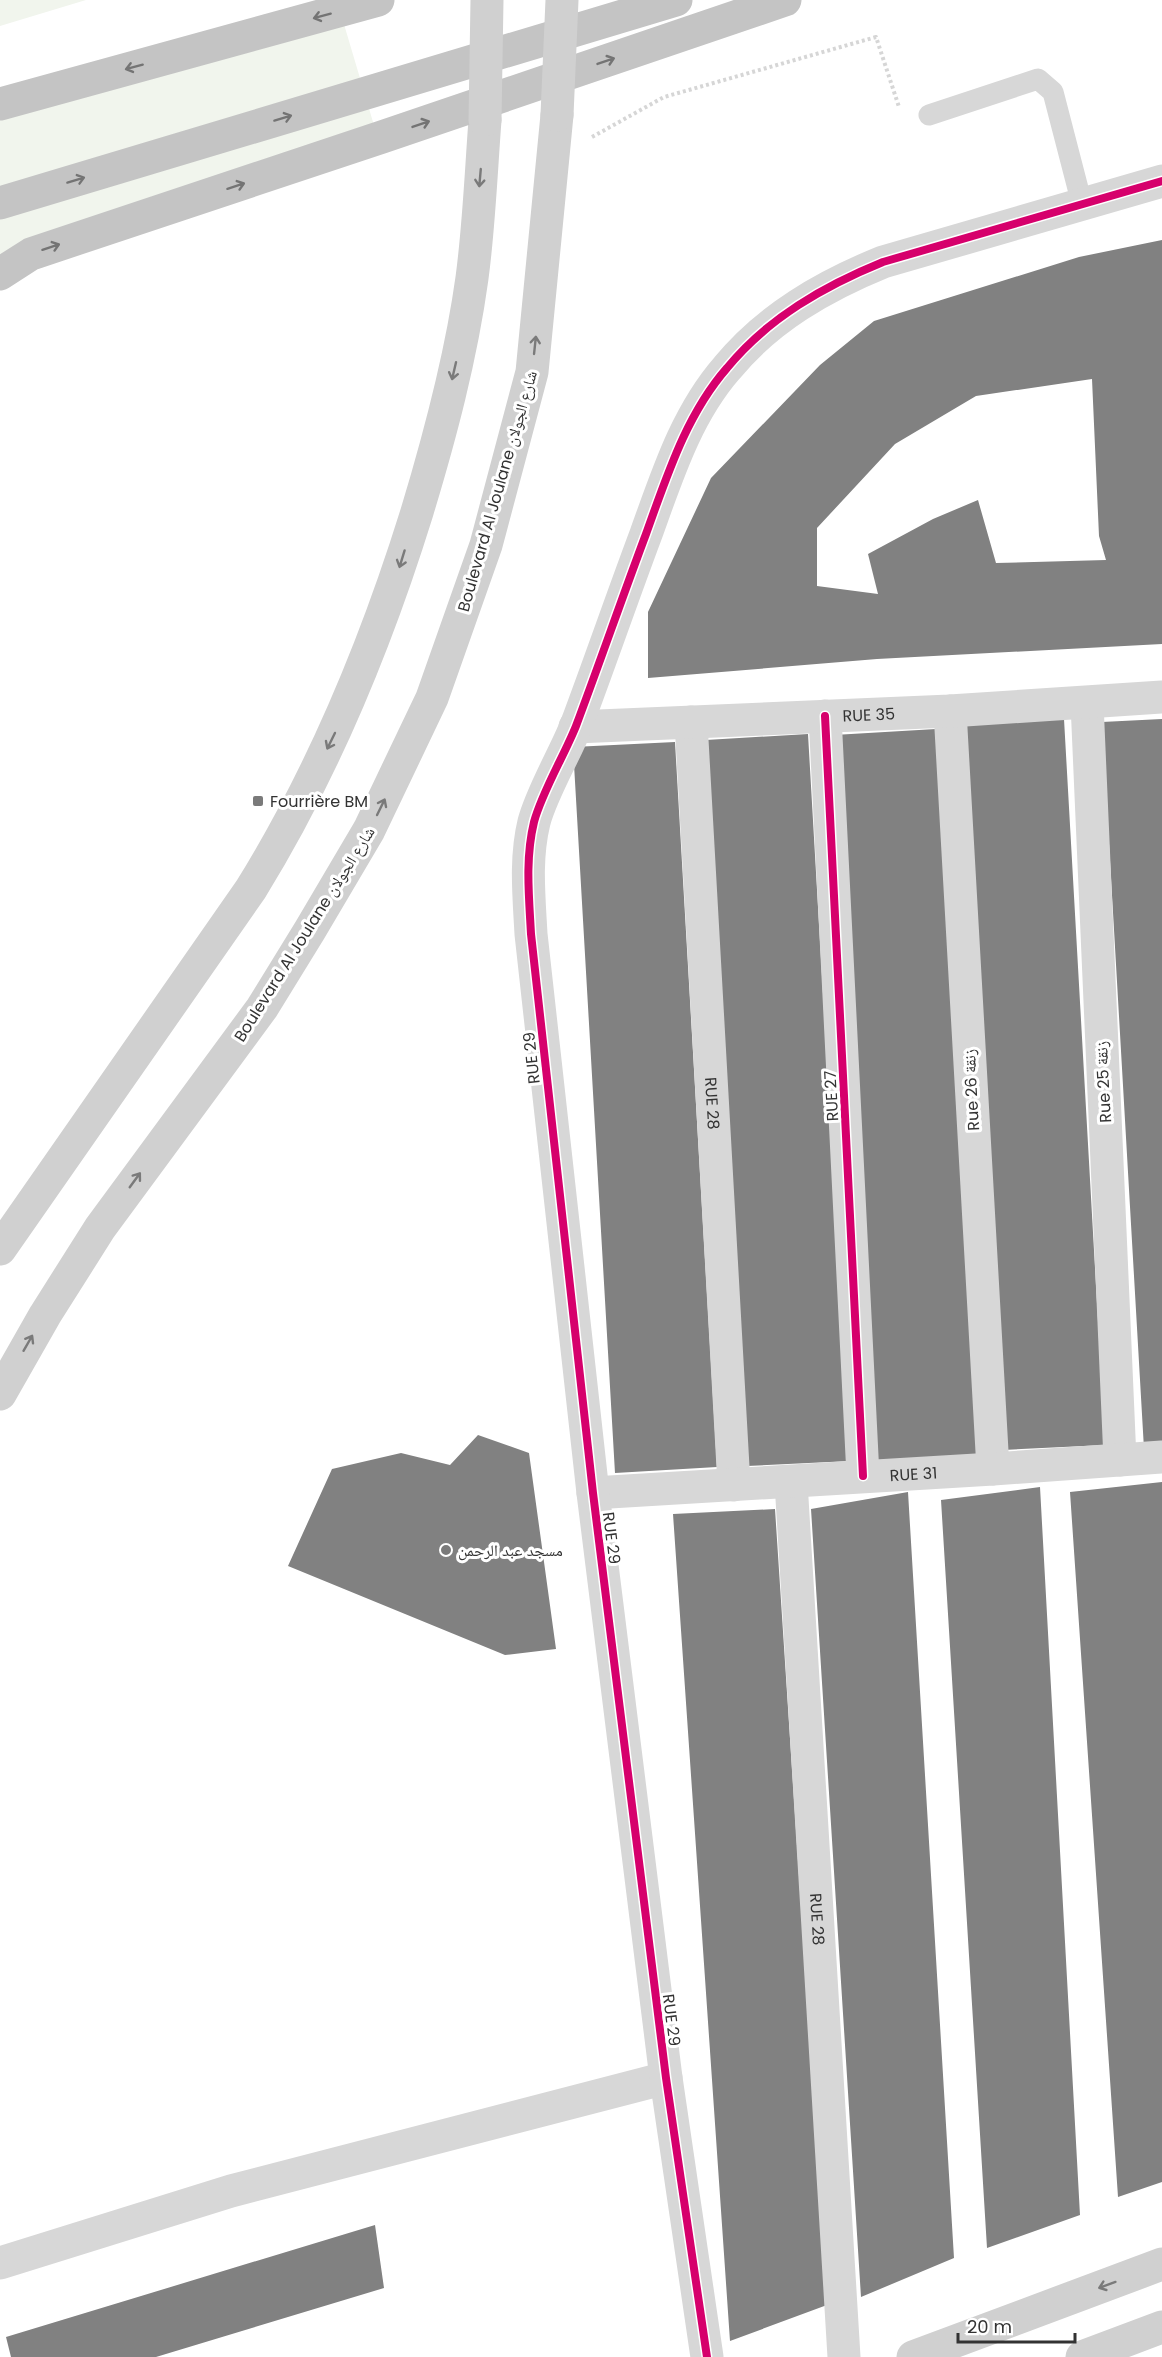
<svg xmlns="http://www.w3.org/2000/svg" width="1162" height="2357" viewBox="0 0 1162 2357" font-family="Poppins,'Noto Naskh Arabic',sans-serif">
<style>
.green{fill:#f1f5ed}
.building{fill:#818181;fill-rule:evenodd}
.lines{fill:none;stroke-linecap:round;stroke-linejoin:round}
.path{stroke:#d6d6d6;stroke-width:4;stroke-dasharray:3 3;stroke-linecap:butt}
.lane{stroke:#d7d7d7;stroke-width:21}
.street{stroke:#d7d7d7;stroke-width:33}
.secondary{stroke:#d0d0d0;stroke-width:33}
.highway{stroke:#c4c4c4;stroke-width:33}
.secondary-bridge{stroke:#d0d0d0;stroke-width:33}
.cycleway-casing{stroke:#fff;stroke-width:11}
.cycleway{stroke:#d6006c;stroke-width:8}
.oneway{stroke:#747474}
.oneway2{stroke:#7a7a7a}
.poi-dot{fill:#7a7a7a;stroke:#fff;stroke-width:2}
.labels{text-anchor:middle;stroke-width:6;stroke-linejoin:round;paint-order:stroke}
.street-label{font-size:16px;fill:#333;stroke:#fff}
.poi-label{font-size:16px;fill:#333;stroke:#fff;text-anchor:start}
</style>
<rect width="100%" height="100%" fill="#fff"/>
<path class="green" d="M0,0H86L0,26Z
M338,4L381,149L0,282V105Z"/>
<path class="building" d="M1162,240V644L877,659L648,678V612L711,478L820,365L874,321L1079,257ZM1092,379L1099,536L1106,560L996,563L978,500L933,519L868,554L878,594L817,586V528L895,444L976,396Z
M1064,719L1105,1445L1003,1450L962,724Z
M1162,719V1448L1144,1449L1102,722Z
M936,729L978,1456L876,1461L834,735Z
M808,734L850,1461L747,1466L706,740Z
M675,742L717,1467L615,1473L573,747Z
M478,1435L529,1453L556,1649L505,1655L288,1566L332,1469L401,1453L450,1465Z
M1162,1482V2182L1118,2197L1070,1492Z
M1040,1487L1080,2215L987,2248L941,1500Z
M908,1492L954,2258L861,2297L811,1509Z
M775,1509L827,2305L730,2341L673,1514Z
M375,2225L384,2288L156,2357H11L6,2337Z"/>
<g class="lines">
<path class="path" d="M592,137L664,97L876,37L899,107"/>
<path class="lane" d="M929,115L1038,79L1053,92L1082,204"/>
<g class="street">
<path d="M1087,703L1120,1460"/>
<path d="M950,711L993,1469"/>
<path d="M825,716L863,1476"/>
<path id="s1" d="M691,722L734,1485"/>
<path id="s2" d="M575,727L950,711L1162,697"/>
<path id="s3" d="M791,1482L844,2357"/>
<path id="s4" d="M593,1493L993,1469L1162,1457"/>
<path d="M0,2263L231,2191L666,2078"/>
<path d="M707,2357L666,2078L593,1493L531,934C529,896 525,859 534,822C542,792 564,756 576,726C600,662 622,598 646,534C667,476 686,415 727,368C768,318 824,286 883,262L1162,181"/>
</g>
<path class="secondary" d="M0,1249L251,889C324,771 376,644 417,512C440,436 461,358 472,278C479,226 481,173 485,120
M0,1394L45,1315L100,1228L262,1008L310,930L369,830L432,698L486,545L532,372L557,115
M913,2357L1162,2264
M1082,2357L1162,2327"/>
<path class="highway" d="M0,104L378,0
M0,203L676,0
M0,274L31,254L382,137L785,0"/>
<path class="secondary-bridge" d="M557,115L562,0
M485,120L487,0"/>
<g class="cycleway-casing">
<path id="cycleway" d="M825,716L863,1476
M707,2357L666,2078L593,1493L531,934C529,896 525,859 534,822C542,792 564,756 576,726C600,662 622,598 646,534C667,476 686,415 727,368C768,318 824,286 883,262L1162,181"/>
</g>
<use href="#cycleway" class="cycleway"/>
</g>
<defs><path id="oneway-shaft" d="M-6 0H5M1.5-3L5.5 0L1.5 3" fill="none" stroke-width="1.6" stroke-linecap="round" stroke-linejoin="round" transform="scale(1.5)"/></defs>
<g class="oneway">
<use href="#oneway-shaft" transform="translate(322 16) rotate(165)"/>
<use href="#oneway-shaft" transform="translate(606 61) rotate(-19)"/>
<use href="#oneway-shaft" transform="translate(134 67) rotate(165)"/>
<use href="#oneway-shaft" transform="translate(283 118) rotate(-17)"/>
<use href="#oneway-shaft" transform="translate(421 124) rotate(-19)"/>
<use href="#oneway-shaft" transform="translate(76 180) rotate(-17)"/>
<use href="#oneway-shaft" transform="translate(236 186) rotate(-18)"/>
<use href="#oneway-shaft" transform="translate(51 247) rotate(-18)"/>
</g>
<g class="oneway2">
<use href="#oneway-shaft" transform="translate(480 178) rotate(95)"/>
<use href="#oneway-shaft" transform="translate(535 345) rotate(-84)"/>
<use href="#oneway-shaft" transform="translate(454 371) rotate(103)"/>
<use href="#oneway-shaft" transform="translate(402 559) rotate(107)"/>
<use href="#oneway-shaft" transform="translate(331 741) rotate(116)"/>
<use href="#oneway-shaft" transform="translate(381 807) rotate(-64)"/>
<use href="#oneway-shaft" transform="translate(135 1180) rotate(-54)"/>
<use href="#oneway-shaft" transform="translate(28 1343) rotate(-60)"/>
<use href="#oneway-shaft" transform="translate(1107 2285) rotate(160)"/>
</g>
<g class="poi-dot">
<rect x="252" y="795" width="12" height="12" rx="3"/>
<circle cx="446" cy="1550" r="6"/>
</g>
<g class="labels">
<g class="street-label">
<text transform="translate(497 491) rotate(-74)" y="6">Boulevard Al Joulane شارع الجولان</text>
<text dy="6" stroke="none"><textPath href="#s2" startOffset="294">RUE 35</textPath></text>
<text transform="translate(304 934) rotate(-58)" y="6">Boulevard Al Joulane شارع الجولان</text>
<text transform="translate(531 1058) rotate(-96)" y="6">RUE 29</text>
<text transform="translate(1103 1082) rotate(-93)" y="6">Rue 25 زنقة</text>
<text transform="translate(971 1090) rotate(-93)" y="6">Rue 26 زنقة</text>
<text transform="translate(831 1096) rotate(-93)" y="6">RUE 27</text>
<text dy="6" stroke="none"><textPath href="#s1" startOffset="382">RUE 28</textPath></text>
<text dy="6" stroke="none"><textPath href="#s4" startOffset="321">RUE 31</textPath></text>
<text transform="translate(612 1538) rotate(83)" y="6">RUE 29</text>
<text dy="6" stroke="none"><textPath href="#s3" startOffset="438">RUE 28</textPath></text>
<text transform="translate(672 2020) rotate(83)" y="6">RUE 29</text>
</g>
<g class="poi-label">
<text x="270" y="807">Fourrière BM</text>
<text x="458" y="1556">مسجد عبد الرحمن</text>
</g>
</g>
<path d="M958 2333v9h117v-9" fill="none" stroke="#333333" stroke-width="3"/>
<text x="967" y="2333" font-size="18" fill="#333333" stroke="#ffffff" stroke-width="4.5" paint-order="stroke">20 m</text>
</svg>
